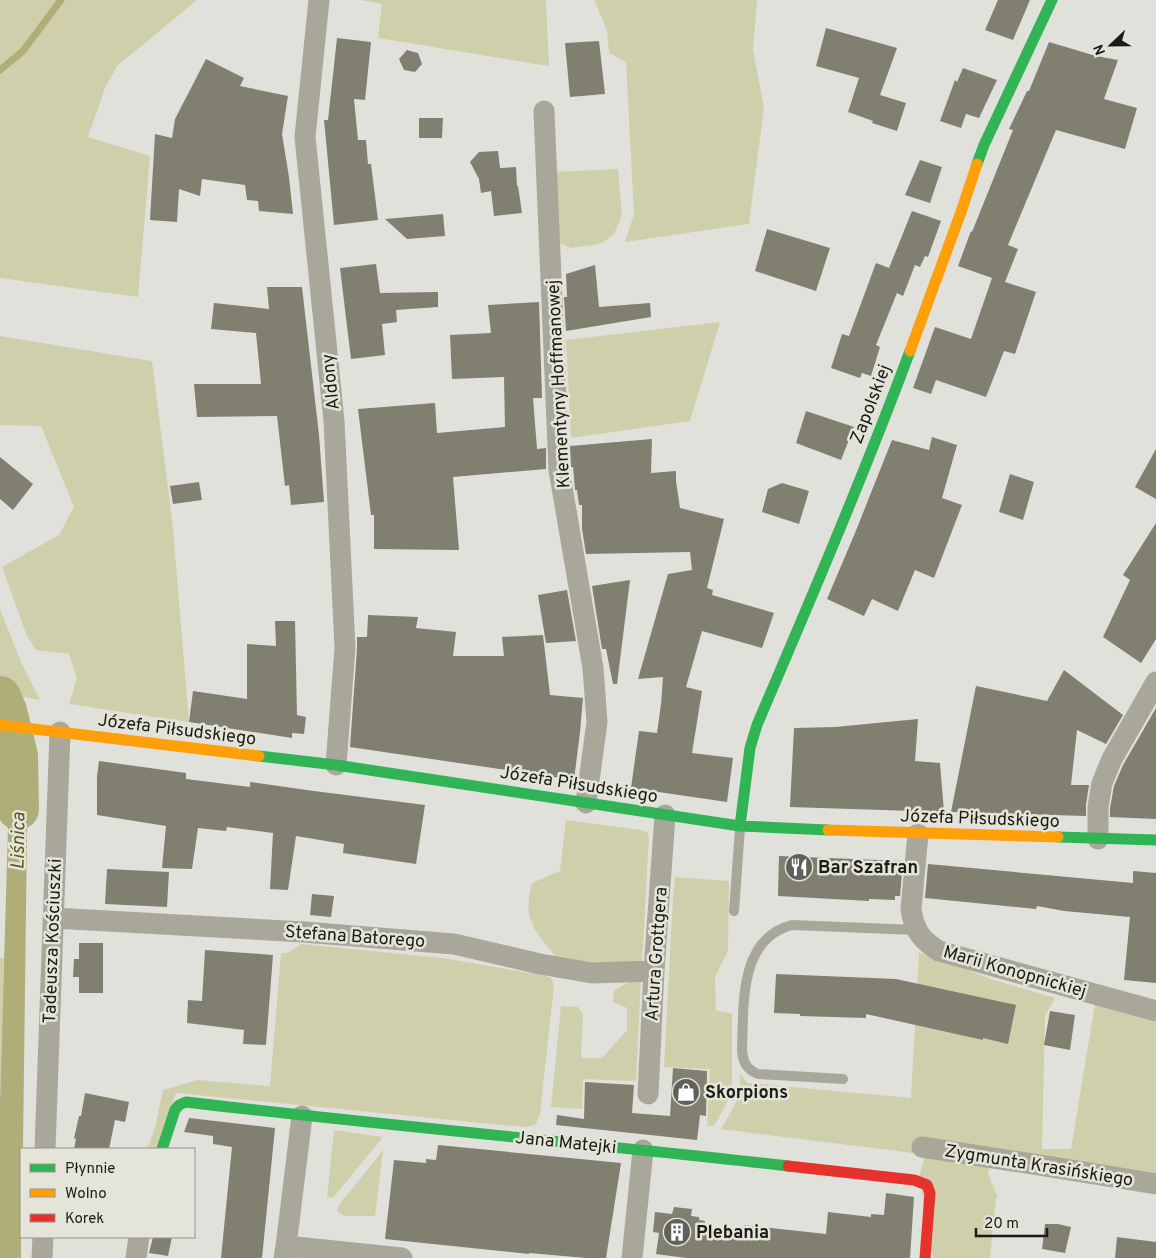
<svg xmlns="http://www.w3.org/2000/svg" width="1156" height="1258" viewBox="0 0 1156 1258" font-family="Overpass,sans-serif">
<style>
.green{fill:#d0cfab}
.water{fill:#afad78}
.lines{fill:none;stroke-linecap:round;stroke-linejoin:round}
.stream{stroke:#afad78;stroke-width:7}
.river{stroke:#afad78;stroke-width:42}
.building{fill:#807f70}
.lane{stroke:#a8a799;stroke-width:10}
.street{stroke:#a8a799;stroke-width:21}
.fast{stroke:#30b455;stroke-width:11}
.slow{stroke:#ff9f0a;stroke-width:11}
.jam{stroke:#e5322d;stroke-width:11}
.labels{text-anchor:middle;stroke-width:5;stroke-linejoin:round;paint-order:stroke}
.street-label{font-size:18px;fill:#1c1c17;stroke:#e4e4d8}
.poi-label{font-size:18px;font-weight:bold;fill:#1c1c17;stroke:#e4e4d8;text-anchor:start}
.water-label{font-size:19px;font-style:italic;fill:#5b5922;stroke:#e4e4d8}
</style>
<rect width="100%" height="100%" fill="#e1e1db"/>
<path class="green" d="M0,0H197L117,66L105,88L88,137L150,156L138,297L0,278Z
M360,0H546L549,66L535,64L378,38L382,4Z
M594,0H757L753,50L764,107L749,224L625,242L634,214L626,62L609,53L607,30Z
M618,169L622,215L614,234L607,240L599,244L571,248L560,243L558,237L553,172Z
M720,322L690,421L571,438L566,340Z
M0,336L152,361L173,528L189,722L69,704L77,678L69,654L36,650L27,636L2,567L59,535L74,507L41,426L0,425Z
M0,609L22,664L40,700L16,696L0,676Z
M566,820L641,830L647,832L649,837L642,963H562C551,951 532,931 529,914C527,904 530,893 532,883L560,871Z
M675,877L729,881L728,951L715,977L716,1011L732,1013V1093L714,1126H707L710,1069L664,1067L673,897Z
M301,944L442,958L542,975L551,978L554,985L540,1115L535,1125L524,1127L176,1093L156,1149H147L155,1128L163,1090L197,1080L270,1086L281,953H288Z
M919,952L994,980L1055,998L1045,1016L1042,1149H1071L1095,1004L1156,1020V1192L991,1165L988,1174L998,1198H996L990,1258H933L919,1177L924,1159L913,1153L721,1129L740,1095V1073L747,1083L911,1098Z
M0,958H4L0,1103Z
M633,979H641L636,1081L583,1079L582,1109L551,1107L561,1006L578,1007L583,1014L581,1058H602L627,1030V1008L613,1002L614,991Z
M334,1130L383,1137L333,1198L327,1197Z
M383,1150L375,1216H344L337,1211L339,1205Z"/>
<path class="water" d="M3,748L25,751L28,753L23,1147V1149H21V1258H0V1103L8,827V767L6,756Z"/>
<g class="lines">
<path class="stream" d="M0,70L23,51L61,0"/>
<path class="river" d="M0,697L6,711L17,756L18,809"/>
</g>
<path class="building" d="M998,0H1030L1013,40L985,30Z
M826,28L897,48L880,95L906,103L897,131L872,123L873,121L848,112L859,78L816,66Z
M337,38L371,42L365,100L354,99L358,140H366L368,164H371L378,220L334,225L324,120H328Z
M599,41L605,94L570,97L565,43Z
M1049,42L1096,56L1118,60L1104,99L1137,108L1125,149L1056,130L1008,245L1018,249L1005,282L1036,292L1015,354L1004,351L986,397L936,380L931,394L913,388L935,327L971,339L992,278L958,266L971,231L972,232L1013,130L1009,129L1027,91H1029Z
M407,50L418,53L422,64L415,72L404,70L399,59Z
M206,59L244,78L240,86L288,96L282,134L289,177L293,214L259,211L258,201L247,200L245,185L202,179L200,196L179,189L177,222L150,220L155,134L172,138L175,119Z
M963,68L997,80L979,118L966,114L961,128L940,121L955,80L957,82Z
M419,118H443L442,138H419Z
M498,151L500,168L516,167L517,186H518L522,213L494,216L491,191L481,193L479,179L470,162L479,152Z
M920,160L942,167L930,203L905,195Z
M912,211L941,221L928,257L925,256L920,267L915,265L903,296L897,293L876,345L880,347L871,376L862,373L860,378L831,368L842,334L849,336L876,263L889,268Z
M443,214L445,236L407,239L385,219Z
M767,229L830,248L816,291L755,271Z
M376,264L380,293L438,292V307L396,310L397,322L382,324L385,355L351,359L340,268Z
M595,265L599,307L650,303L651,317L566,331L564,297H567L566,274Z
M267,287H302L319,435L324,502L291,505L289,485L285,486L277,416L197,417L194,384H261L256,333L211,329L214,303L269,309Z
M539,302L542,398H533L537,449L546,448V469L453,477L459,550L374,549V515H371L358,409L435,403L437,433L505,427L504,377L452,379L450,335L491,333L488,305Z
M806,411L854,427L841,460L796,443Z
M932,437L957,445L942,498L962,505L934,578L915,570L898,611L872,599L864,616L827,599L855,533L892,440L929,450Z
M652,439L651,473L676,471V481L680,508L724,519L707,588L713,590L712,595L774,613L762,648L702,631L686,687L702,691L692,753L733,758L727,802L631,788L639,731L657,733L661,704L663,677L638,679L668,574L692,570L690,552L586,554L582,529V505H579L577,490H575L573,467H571L570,446Z
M1156,449V499L1135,487Z
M0,457L33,484L13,510L0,499Z
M1010,474L1034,482L1023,520L999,512Z
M199,482L202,500L173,504L170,486Z
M782,483L809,491L799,524L762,512L768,489Z
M1156,523V639L1141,663L1103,637L1130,580L1123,575Z
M630,580L617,684H613L606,649H602L592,586Z
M567,590L576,641L546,643L538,595Z
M368,615L418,617L416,628L456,632L453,656H504L502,637L543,635L550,695L583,698L580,732L574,780L350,747L357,649V637H367Z
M275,621H295L297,715L306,717L304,734L292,733V738L189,722L193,691L247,699V644L276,646Z
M1064,670L1123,715L1106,744L1077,730L1071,785H1089L1086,805V816L951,812L976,686L1047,701Z
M1156,708V819L1110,817V808L1114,786L1123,765Z
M918,719L915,761L940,763L944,812L790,807L794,728L835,727Z
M99,761L186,773V779L250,787V782L314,791L425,805L416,864L343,853L344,844L296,836L288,890L270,889L273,833L227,827L226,831L198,828L192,869L162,868L166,826L97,815V777Z
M779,856L903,861L900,896H895V900L869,899V901L778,896Z
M928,864L1133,883V871L1156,873V983L1124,980L1130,917L1064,911L1037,906L1036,909L925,898Z
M107,869L169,872L167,907L105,904Z
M312,894L334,896L331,917L310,915Z
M79,943H103V993H79V977H73L74,959H79Z
M205,950L273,955L266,1045L243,1044L244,1030L187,1023L188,1000L202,1001Z
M776,974L896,979L1016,1005L1008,1044L983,1038V1040L866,1014V1018L800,1016V1014L774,1013Z
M1050,1011L1075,1015L1070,1050L1044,1045Z
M673,1068L707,1071L706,1116L700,1115L697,1140L556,1125L557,1115L584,1119L585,1082L634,1085L632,1113L670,1116Z
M85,1093L129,1102L125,1122L115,1120L109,1149H74L76,1139L74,1138L79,1116H81Z
M189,1118L275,1128L262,1258H221L232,1147L213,1144V1136L184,1132Z
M438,1145L621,1163L606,1258H586L529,1253V1254L385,1239L394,1160L426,1163V1159L436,1160Z
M886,1193L914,1197L910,1258H686L656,1254L659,1233L653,1232L655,1212L672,1214L674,1207L692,1209L691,1216L699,1217V1220L705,1221V1226L744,1231V1225L826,1234L828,1212L871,1217V1214L884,1215Z
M1045,1224H1058L1071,1227L1065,1253L1042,1249Z
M153,1237H172L168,1256L149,1253Z
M1117,1237L1156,1242V1258H1115Z"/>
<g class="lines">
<path class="lane" d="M734,911L740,828
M843,1079L758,1074C746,1069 743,1062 742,1050C744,1006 738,939 792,925L916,930"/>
<path class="street" d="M319,0L305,137L334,421L345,648L336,765
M544,111L559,470L593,668L597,722L586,803
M918,834L911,909C914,930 921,940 939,951L1156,1011
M1098,839V807L1102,783L1112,759L1156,682
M53,918L304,932L454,944L540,964L592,973L654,971
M648,1094L654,971L665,815
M922,1147L1052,1167L1156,1184
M45,1149L60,732
M286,1246L402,1258
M42,1258L43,1237
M136,1258L139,1237
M284,1258L286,1246L302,1116
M632,1258L643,1150"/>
<path class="fast" d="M977,164L984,145L1052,0
M259,756L336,765L740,826L828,830
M740,826L750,748L757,725C810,601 863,477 910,351
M1058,837L1156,840
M162,1149L175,1110L179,1105L186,1102C386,1126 588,1143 788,1166"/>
<path class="slow" d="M910,351L961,212L977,164
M0,725L259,756
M828,830L1058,837"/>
<path class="jam" d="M788,1166L914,1180L927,1185L930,1193L925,1258"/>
</g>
<defs>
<g id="restaurant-disc" transform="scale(1.4375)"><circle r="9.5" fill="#61615c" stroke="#e4e4d8"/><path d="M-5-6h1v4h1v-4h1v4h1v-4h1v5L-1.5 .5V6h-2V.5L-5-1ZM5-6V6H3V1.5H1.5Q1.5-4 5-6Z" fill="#fff"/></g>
<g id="shop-disc" transform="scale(1.4375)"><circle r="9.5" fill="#61615c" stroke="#e4e4d8"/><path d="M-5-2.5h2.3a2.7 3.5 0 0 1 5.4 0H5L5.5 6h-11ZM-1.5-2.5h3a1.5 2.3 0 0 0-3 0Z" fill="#fff"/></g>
<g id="building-disc" transform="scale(1.4375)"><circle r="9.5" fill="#61615c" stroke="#e4e4d8"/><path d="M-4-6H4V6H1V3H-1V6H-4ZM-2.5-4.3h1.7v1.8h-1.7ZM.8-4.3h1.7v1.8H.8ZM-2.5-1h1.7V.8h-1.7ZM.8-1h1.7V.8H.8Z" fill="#fff"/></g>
</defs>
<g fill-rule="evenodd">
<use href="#restaurant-disc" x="799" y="867"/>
<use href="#shop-disc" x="686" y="1092"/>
<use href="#building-disc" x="677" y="1232"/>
</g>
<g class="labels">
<g class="street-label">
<text transform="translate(330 382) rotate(-96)" y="6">Aldony</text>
<text transform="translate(558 384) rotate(-93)" y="6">Klementyny Hoffmanowej</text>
<text transform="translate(870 404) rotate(-69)" y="6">Zapolskiej</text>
<text transform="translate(177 729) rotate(7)" y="6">Józefa Piłsudskiego</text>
<text transform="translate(579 784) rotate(9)" y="6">Józefa Piłsudskiego</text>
<text transform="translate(980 818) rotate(2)" y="6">Józefa Piłsudskiego</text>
<text transform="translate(355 936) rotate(4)" y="6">Stefana Batorego</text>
<text transform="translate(52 941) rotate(-88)" y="6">Tadeusza Kościuszki</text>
<text transform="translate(656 954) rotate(-86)" y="6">Artura Grottgera</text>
<text transform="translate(1015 971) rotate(16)" y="6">Marii Konopnickiej</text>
<text transform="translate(566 1142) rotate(6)" y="6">Jana Matejki</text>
<text transform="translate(1039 1165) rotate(9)" y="6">Zygmunta Krasińskiego</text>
</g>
<g class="poi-label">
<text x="818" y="873">Bar Szafran</text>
<text x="705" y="1098">Skorpions</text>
<text x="696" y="1238">Plebania</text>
</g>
<g class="water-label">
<text transform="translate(17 841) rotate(-89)" y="7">Liśnica</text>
</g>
</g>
<rect x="20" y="1148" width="175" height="90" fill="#e4e4d8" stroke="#94948b"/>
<rect x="30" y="1164" width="25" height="8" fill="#30b455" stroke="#94948b"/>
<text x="65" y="1173" font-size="15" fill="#1c1c17">Płynnie</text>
<rect x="30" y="1189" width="25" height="8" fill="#ff9f0a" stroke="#94948b"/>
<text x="65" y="1198" font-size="15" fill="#1c1c17">Wolno</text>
<rect x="30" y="1214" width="25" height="8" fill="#e5322d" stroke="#94948b"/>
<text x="65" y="1223" font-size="15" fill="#1c1c17">Korek</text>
<g transform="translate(1111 45) rotate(248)" stroke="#e4e4d8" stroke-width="4" paint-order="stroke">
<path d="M0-4L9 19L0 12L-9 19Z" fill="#1c1c17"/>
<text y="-8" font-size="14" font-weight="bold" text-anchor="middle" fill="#1c1c17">N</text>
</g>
<path d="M976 1228v8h71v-8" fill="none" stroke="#1c1c17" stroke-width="2.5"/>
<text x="984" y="1228" font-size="15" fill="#1c1c17" stroke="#e4e4d8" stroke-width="4" paint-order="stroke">20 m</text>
</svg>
